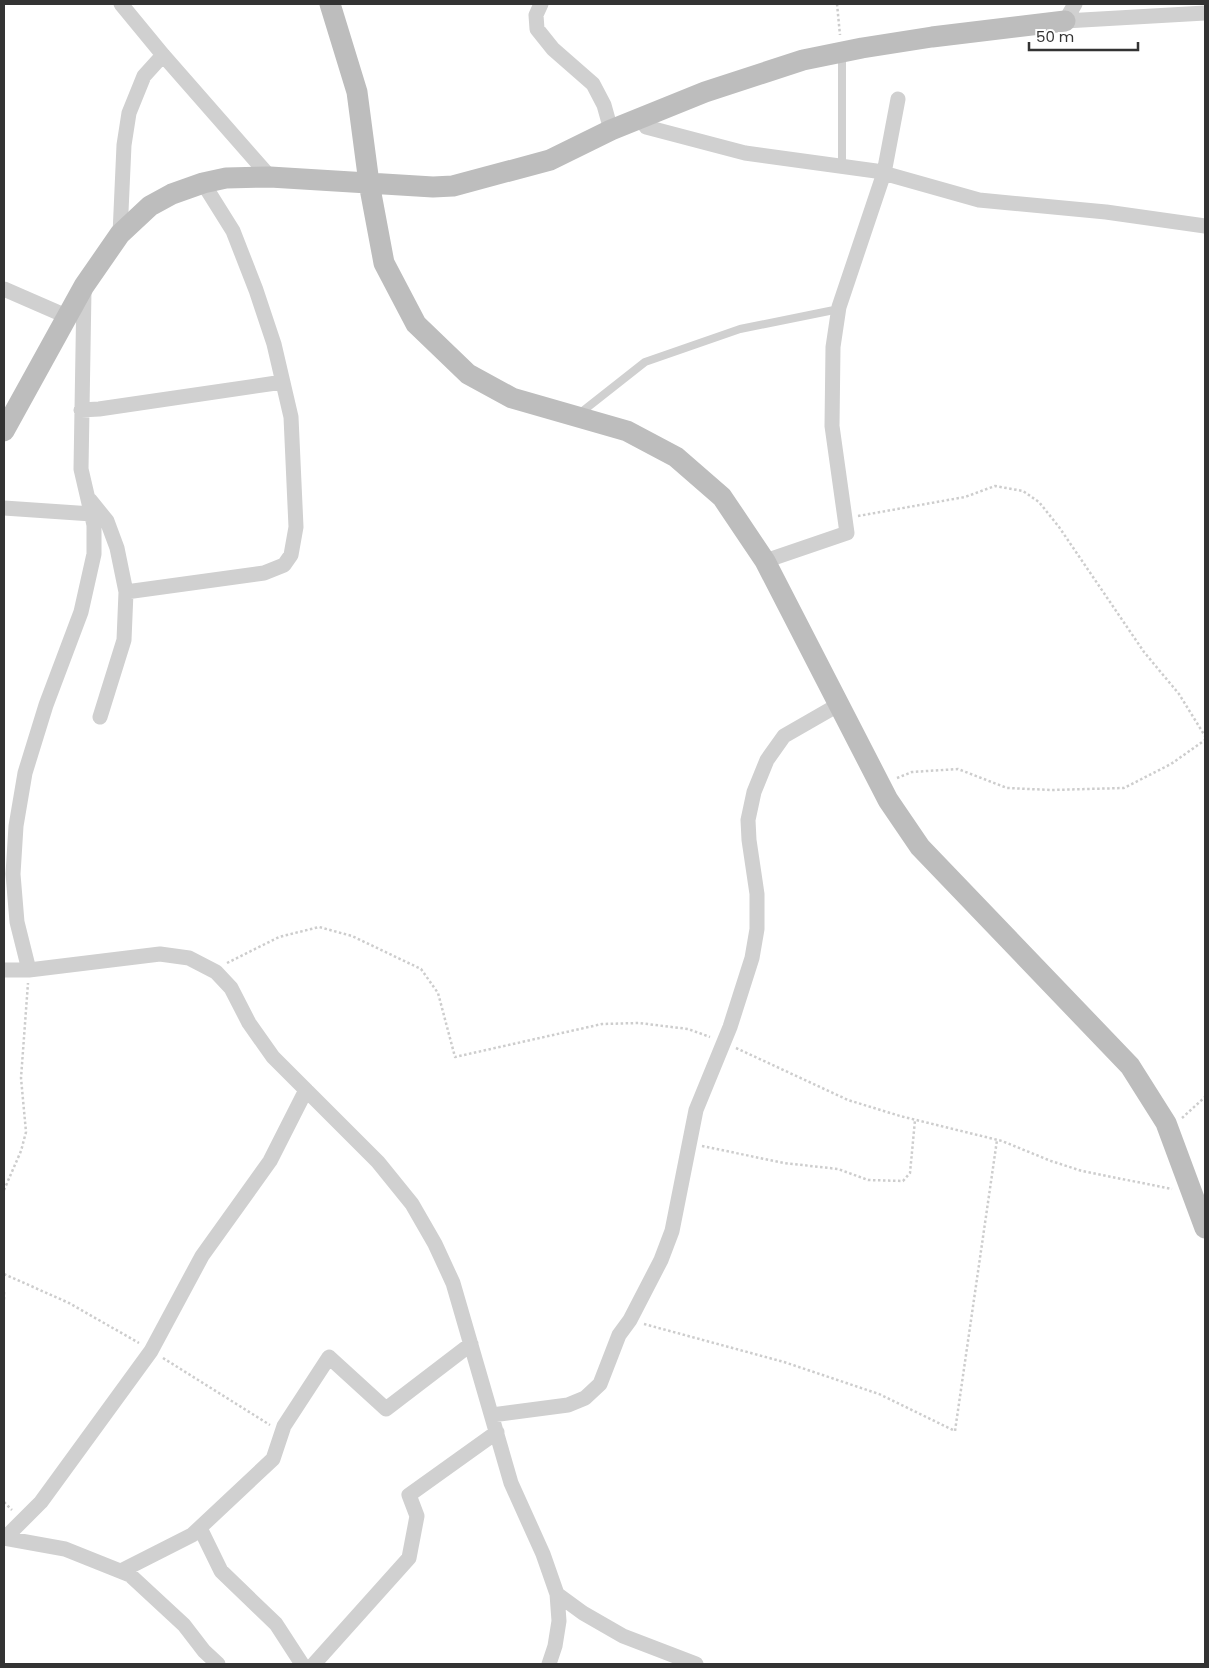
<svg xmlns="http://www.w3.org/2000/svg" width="1209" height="1668" viewBox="0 0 1209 1668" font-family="Poppins,sans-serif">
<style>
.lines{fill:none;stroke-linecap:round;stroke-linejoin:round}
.path{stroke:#cdcdcd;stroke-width:2.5;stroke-dasharray:2.5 2.5;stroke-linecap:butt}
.lane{stroke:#d0d0d0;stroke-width:8}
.street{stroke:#d0d0d0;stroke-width:15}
.secondary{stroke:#bdbdbd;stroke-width:21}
</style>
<rect width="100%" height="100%" fill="#fff"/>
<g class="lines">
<path class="path" d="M837,4L840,35
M858,516L965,497L995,486L1023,491L1039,502L1059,527L1144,652L1179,694L1205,736
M897,778L912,772L958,769L1007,788L1051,790L1124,788L1171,764L1205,740
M227,963L279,937L319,927L352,936L421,969L438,993L455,1057L602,1024L639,1023L688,1029L710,1037
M736,1048L848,1100L900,1116L1002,1141L1051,1161L1082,1171L1172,1189
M1182,1118L1205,1097
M702,1146L784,1163L838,1169L868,1180L903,1181L910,1173L915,1120
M4,1190L21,1151L26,1132L21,1078L28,983
M4,1274L69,1303L139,1343
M4,1292V1301
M644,1324L784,1362L879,1394L955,1431L997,1140
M163,1358L270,1425
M4,1502L12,1510"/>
<path class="lane" d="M842,53V166
M579,414L645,362L740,329L839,309"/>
<path class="street" d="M121,4L163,55L270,177
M541,4L536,15L537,29L553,49L593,84L604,105L611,130
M1065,21L1205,13
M1065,21L1075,4
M642,119L646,127L745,153L876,171L979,200L1106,212L1205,226
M120,234L124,145L129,113L144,76L163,55
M4,289L66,316
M81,410L99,409L283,382
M90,500L107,521L117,548L126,592L124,640L100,717
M4,508L92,514
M765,561L847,533L832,426L833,347L839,307L884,173L898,99
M126,592L264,573L284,565L291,555L296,527L291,417L274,344L256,290L233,231L203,183
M4,970H29L160,954L189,958L216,972L231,988L249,1023L273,1057L378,1162L412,1204L435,1244L453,1283L511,1483L543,1554L557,1594L559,1621L555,1646L549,1664
M29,970L17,922L13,874L16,826L25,773L46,705L81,612L94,554V525L81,469L84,290
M492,1415L568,1405L585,1398L600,1384L619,1335L630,1320L661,1260L672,1231L696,1110L730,1027L752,958L757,929V894L749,840L748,820L754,792L767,760L784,736L838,705
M200,1528L221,1571L276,1624L302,1664
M4,1538L65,1549L130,1575L184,1625L204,1651L218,1664
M5,1538L41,1502L151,1351L202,1256L270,1161L306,1090
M121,1571L192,1535L273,1459L284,1426L329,1357L386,1409L471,1344
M557,1594L583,1613L623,1636L696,1664
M314,1664L409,1558L417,1516L409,1495L497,1432"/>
<path class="secondary" d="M330,4L357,92L369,183L384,263L416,324L468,374L512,398L627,431L676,457L722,497L765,561L888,800L920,847L1130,1066L1166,1123L1205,1228
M4,431L84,286L120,234L150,206L172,194L203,183L226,178L270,177L433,187L453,186L550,160L611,130L705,92L803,60L862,48L932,37L1065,21"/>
</g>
<rect width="1209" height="1668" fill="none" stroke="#333333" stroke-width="10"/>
<path d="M1029 42v8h109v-8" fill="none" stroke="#333333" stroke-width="2.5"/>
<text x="1036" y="42" font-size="15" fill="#333333" stroke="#ffffff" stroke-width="4" paint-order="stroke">50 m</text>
</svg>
